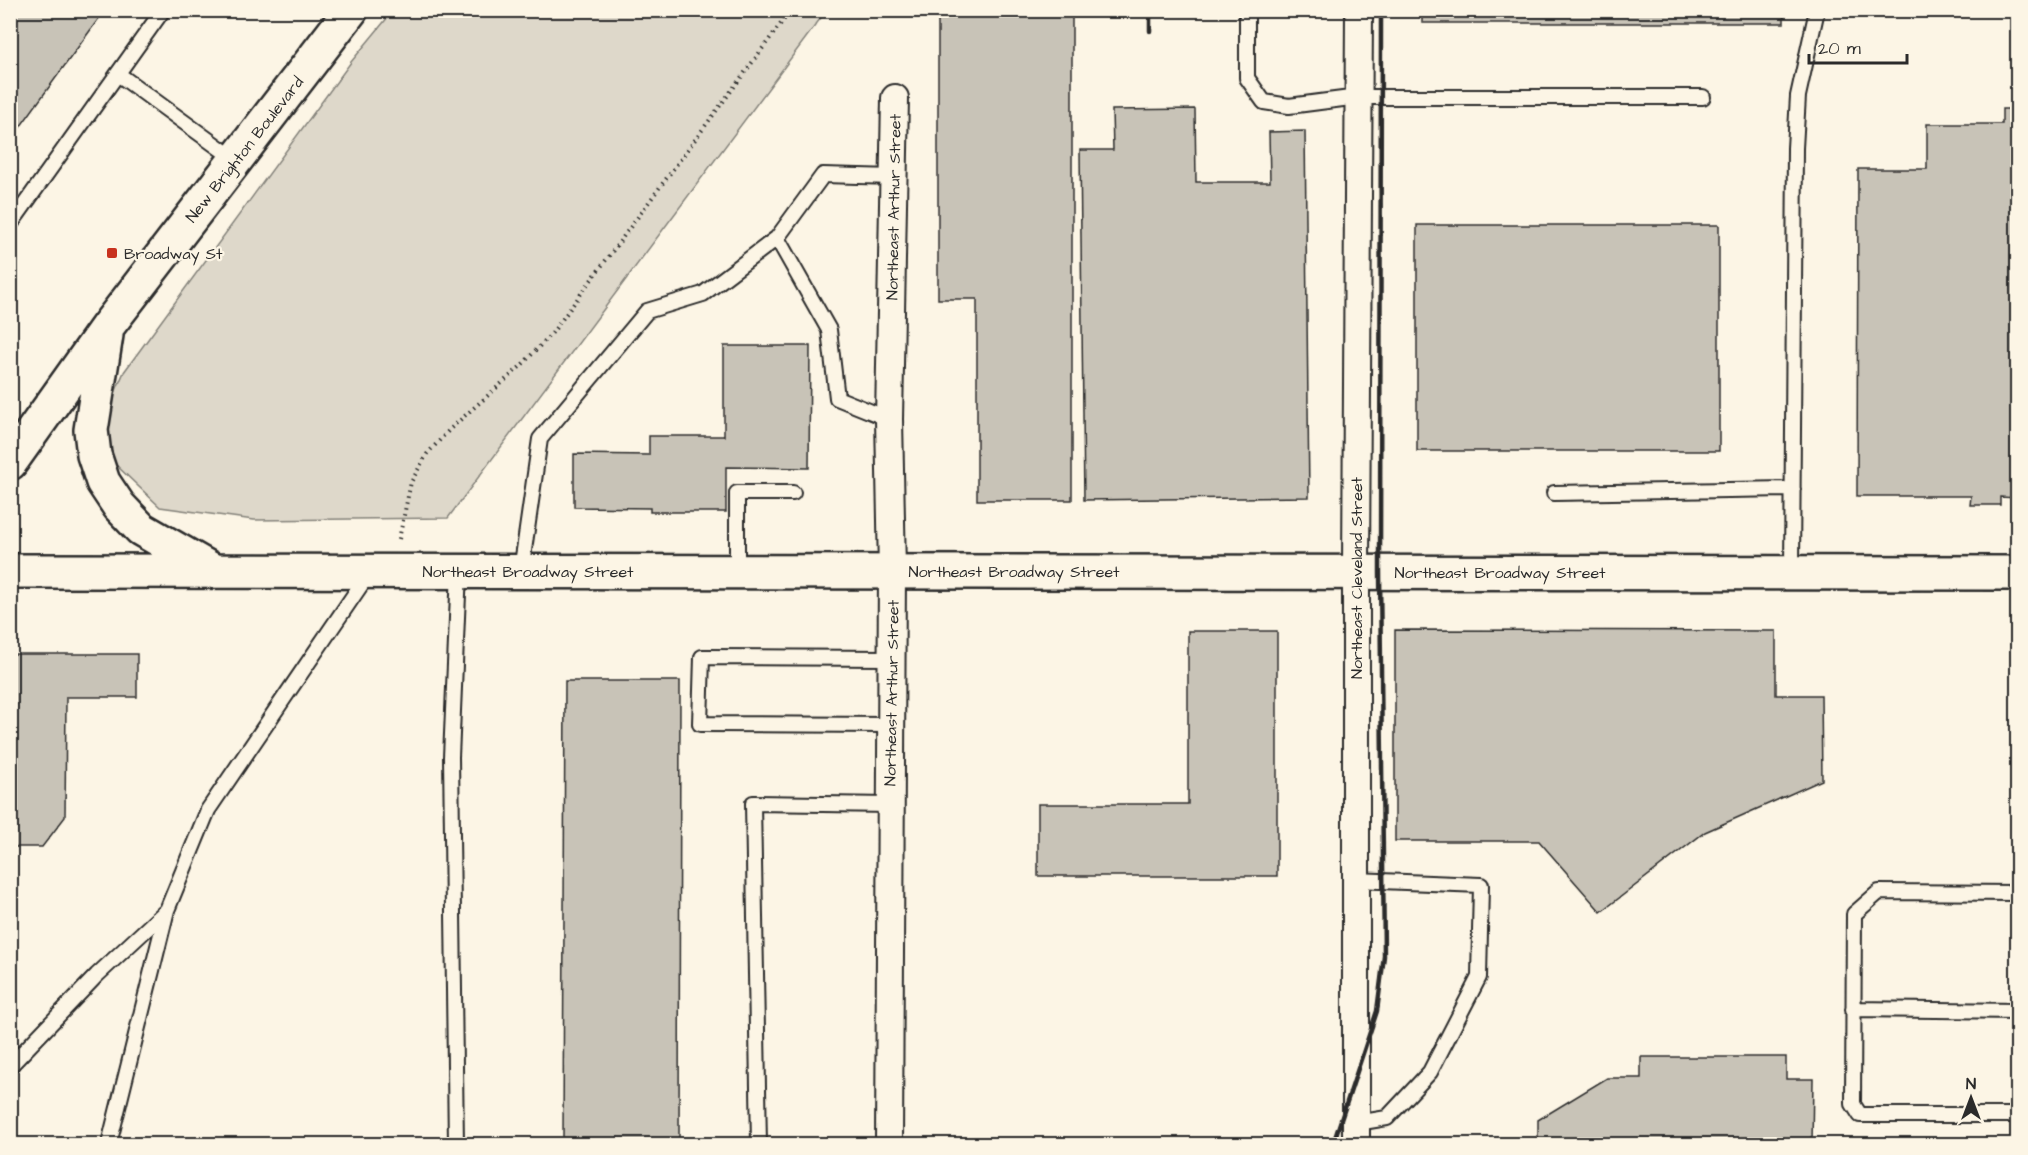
<svg xmlns="http://www.w3.org/2000/svg" width="2028" height="1155" viewBox="0 0 2028 1155" font-family="'Architects Daughter',sans-serif">
<style>
.green{fill:#ded8ca;stroke:#84827a;stroke-width:1.5}
.building{fill:#c8c3b7;stroke:#2b2b2b;stroke-width:1.5}
.lines{fill:none;stroke-linecap:round;stroke-linejoin:round}
.lane-casing{stroke:#2b2b2b;stroke-width:18}
.street-casing{stroke:#2b2b2b;stroke-width:30}
.secondary-casing{stroke:#2b2b2b;stroke-width:38}
.path{stroke:#2b2b2b;stroke-width:4;stroke-dasharray:1.5 4.5;stroke-linecap:butt}
.lane{stroke:#fcf5e5;stroke-width:14}
.street{stroke:#fcf5e5;stroke-width:26}
.secondary{stroke:#fcf5e5;stroke-width:33}
.rail{stroke:#2b2b2b;stroke-width:4.5}
.poi-dot{fill:#c8321e;stroke:#fcf5e5;stroke-width:2}
.labels{text-anchor:middle;stroke-width:4.5;stroke-linejoin:round;paint-order:stroke}
.street-label{font-size:16px;fill:#2b2b2b;stroke:#fcf5e5}
.poi-label{font-size:16px;fill:#2b2b2b;stroke:#fcf5e5;text-anchor:start}
</style>
<rect width="100%" height="100%" fill="#fcf5e5"/>
<filter id="ink" filterUnits="userSpaceOnUse"><feTurbulence type="fractalNoise" baseFrequency=".0167" numOctaves="2"/><feDisplacementMap in="SourceGraphic" scale="12" xChannelSelector="R" yChannelSelector="G"/><feConvolveMatrix kernelMatrix="1 2 1 2 8 2 1 2 1" color-interpolation-filters="sRGB"/></filter>
<g filter="url(#ink)">
<path class="green" d="M393,11H826L448,518L254,520L160,507L114,463L105,430L111,402L124,372L351,62Z"/>
<path class="building" d="M10,10H105L10,141Z
M938,10H1072V500H977V299H938Z
M1422,10H1784V23H1422Z
M1195,109L1196,182H1270L1269,132L1305,131L1309,497L1084,500L1080,150H1113L1112,110Z
M2002,109H2018V498L2000,497V505H1970L1971,496H1857L1858,169H1927V124H2002Z
M1417,225H1719V451H1417Z
M724,346H810L809,468L726,467V512H650V508L574,507V454L649,455V436H724Z
M1395,630L1776,631V695H1821L1822,780L1705,832L1601,912L1539,841H1395Z
M1188,631H1277V876H1038V804H1188Z
M10,654H137V697H66L65,817L42,847H10Z
M565,681H680L679,1144H563Z
M1641,1057H1786V1079H1813L1812,1144H1538V1120L1607,1078H1641Z"/>
<g class="lines">
<g class="lane-casing">
<path id="lane" d="M1247,10V78L1264,102L1289,106L1358,97H1703
M118,74L236,160
M10,225L163,10
M777,238L823,175L894,177
M1554,493L1793,489
M521,571L540,439L647,311L703,294L777,238L829,330L837,398L889,419
M737,571V493H793
M1792,572L1795,148L1798,96L1817,10
M891,658L702,657L700,724L891,725
M1355,880L1481,885L1479,977L1430,1072L1387,1118L1357,1123
M2018,893L1879,892L1854,914L1853,1104L1860,1115H2018
M1853,1009L2018,1011
M10,1066L97,975L167,910
M109,1144L167,910L208,810L369,573
M456,1144L451,757L459,571
M759,1144L753,803L890,805"/>
</g>
<g class="street-casing">
<path id="street" d="M889,1144L892,571L889,419L895,98
M1356,1144V572L1359,10"/>
</g>
<g class="secondary-casing">
<path id="secondary" d="M106,335L91,430L94,455L103,482L119,506L141,529L212,570
M10,463L107,327L351,10
M10,571L2018,573"/>
</g>
<path class="path" d="M399,539L411,482L427,454L450,429L520,367L552,333L791,10"/>
<use href="#lane" class="lane"/>
<use href="#street" class="street"/>
<use href="#secondary" class="secondary"/>
<path class="rail" d="M1150,31V10
M1333,1144L1377,1011L1384,956L1380,572L1381,10"/>
</g>
</g>
<rect class="poi-dot" x="106" y="247" width="12" height="12" rx="3"/>
<g class="labels">
<g class="street-label">
<text transform="translate(244 149) rotate(-52)" y="6">New Brighton Boulevard</text>
<text transform="translate(893 207) rotate(-89)" y="6">Northeast Arthur Street</text>
<text x="528" y="577">Northeast Broadway Street</text>
<text x="1014" y="577">Northeast Broadway Street</text>
<text x="1500" y="578">Northeast Broadway Street</text>
<text transform="translate(1356 578) rotate(-90)" y="6">Northeast Cleveland Street</text>
<text transform="translate(891 693) rotate(-89)" y="6">Northeast Arthur Street</text>
</g>
<g class="poi-label">
<text x="124" y="259">Broadway St</text>
</g>
</g>
<rect width="2028" height="1155" fill="none" stroke="#fcf5e5" stroke-width="36"/>
<rect x="18" y="18" width="1992" height="1119" fill="none" stroke="#2b2b2b" stroke-width="2" filter="url(#ink)"/>
<g transform="translate(1971 1098)" stroke="#fcf5e5" stroke-width="4.5" paint-order="stroke">
<path d="M0-4.5L10 22L0 15L-10 22Z" fill="#2b2b2b"/>
<text y="-9" font-size="16" font-weight="bold" text-anchor="middle" fill="#2b2b2b">N</text>
</g>
<path d="M1809 54v9h98v-9" fill="none" stroke="#2b2b2b" stroke-width="3"/>
<text x="1818" y="54" font-size="18" fill="#2b2b2b" stroke="#fcf5e5" stroke-width="4.5" paint-order="stroke">20 m</text>
</svg>
